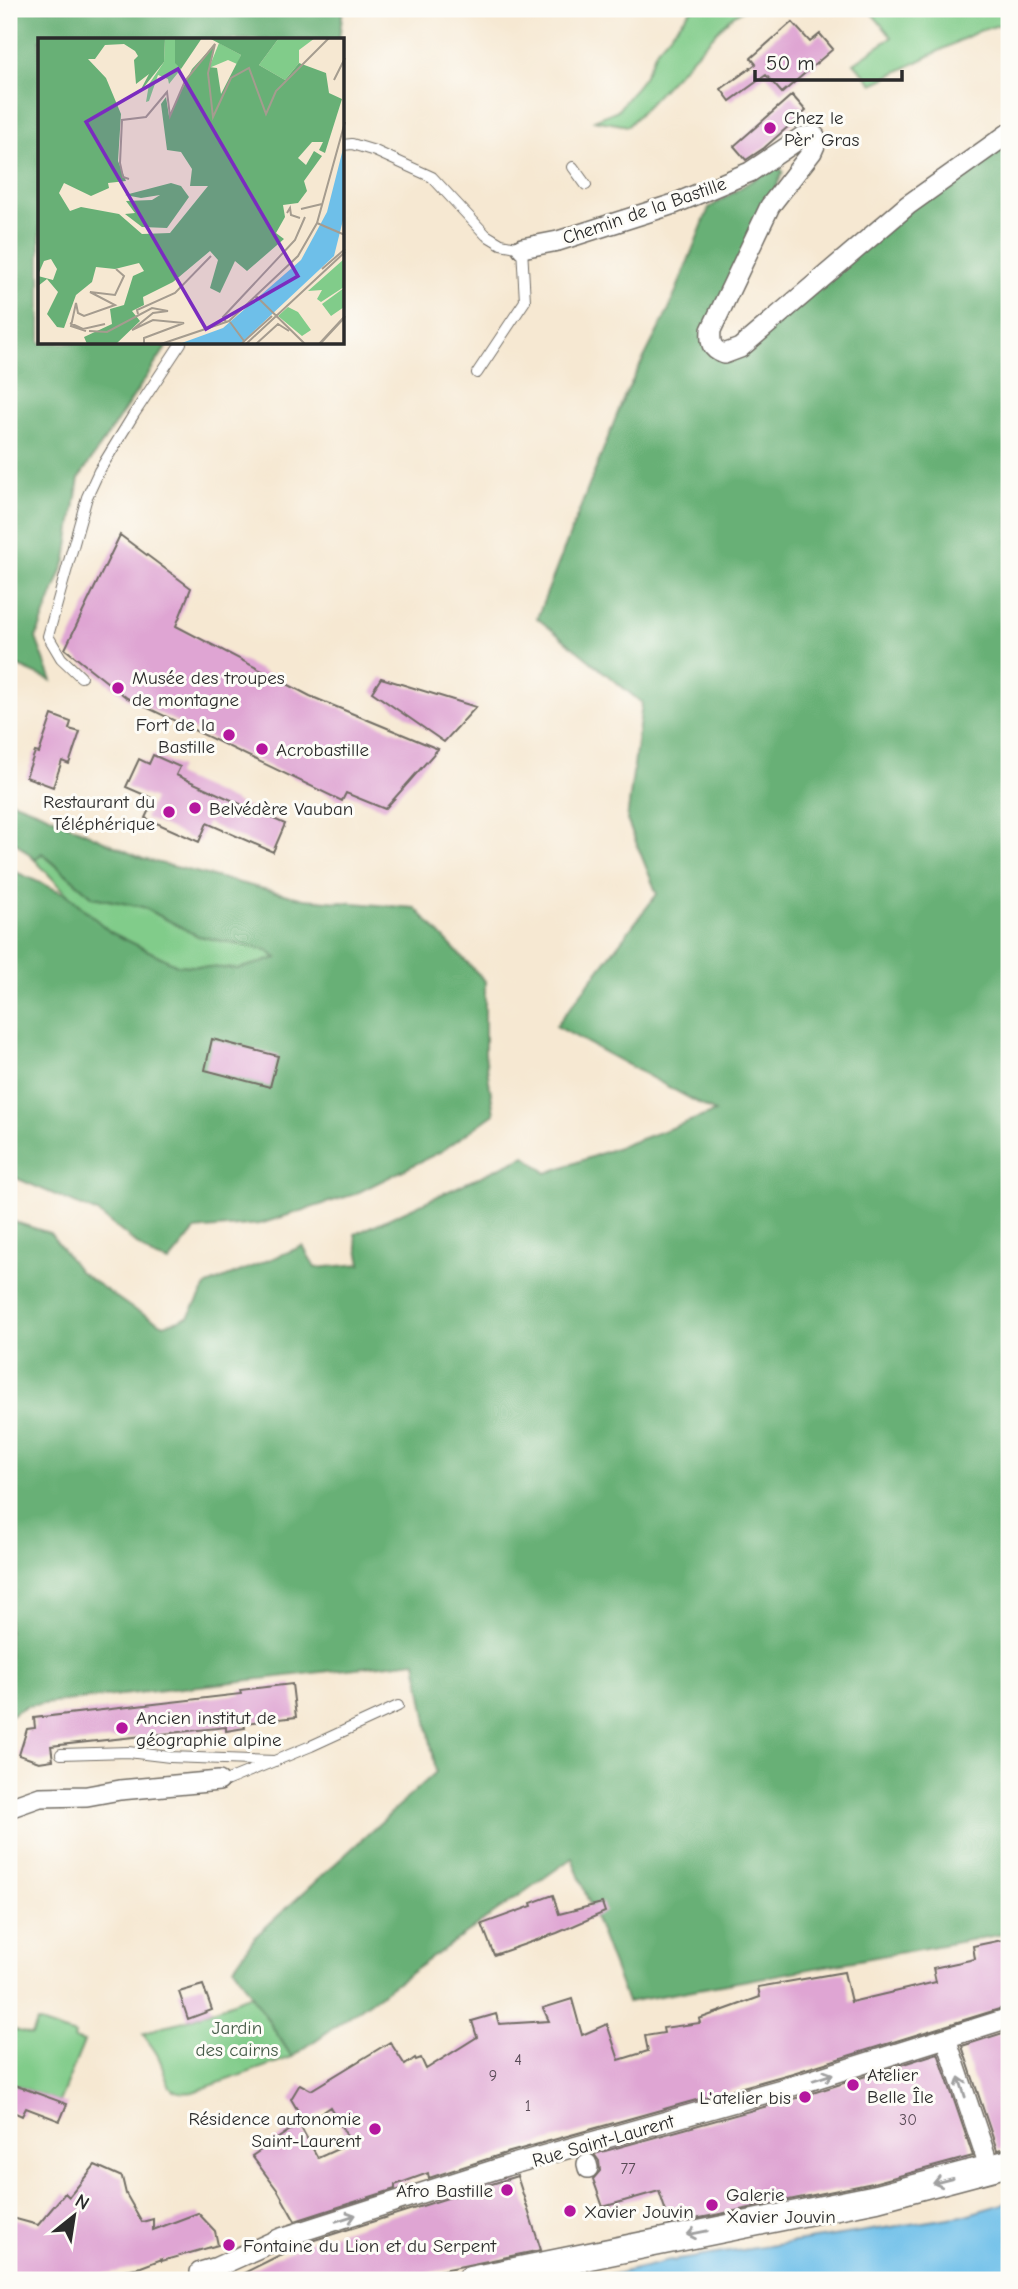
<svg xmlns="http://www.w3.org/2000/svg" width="1018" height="2289" viewBox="0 0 1018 2289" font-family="'Comic Neue',sans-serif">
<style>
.green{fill:#81cc8a;stroke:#567c5a;stroke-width:2}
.forest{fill:#68b076;stroke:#4a6e50;stroke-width:2}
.water{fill:#6ebfe9;stroke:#4c758a;stroke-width:2}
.building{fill:#dfa5d3}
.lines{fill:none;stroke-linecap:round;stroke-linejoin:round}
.lane-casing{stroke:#726d65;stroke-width:12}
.street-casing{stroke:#726d65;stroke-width:22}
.secondary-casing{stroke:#726d65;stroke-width:29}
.lane{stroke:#fff;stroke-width:10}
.street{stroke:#fff;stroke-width:19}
.secondary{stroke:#fff;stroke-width:26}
.oneway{stroke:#a0a0a0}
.poi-dot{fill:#b5179e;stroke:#fdfcf7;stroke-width:2.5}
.labels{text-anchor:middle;stroke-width:6;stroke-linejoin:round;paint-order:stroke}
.number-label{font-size:16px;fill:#584a55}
.poi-label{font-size:19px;fill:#2b2b2b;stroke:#fdfcf7;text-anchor:start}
.street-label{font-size:19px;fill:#2b2b2b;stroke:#fdfcf7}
.park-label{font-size:19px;fill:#455b48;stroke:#fdfcf7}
.inset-road{fill:none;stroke:#a59c8f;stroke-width:2}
.view{fill:#7b2cbf;fill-opacity:0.15;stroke:#7b2cbf;stroke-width:3.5}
.inset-edge{fill:none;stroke:#2b2b2b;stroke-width:3.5}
</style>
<rect width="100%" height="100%" fill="#fdfcf7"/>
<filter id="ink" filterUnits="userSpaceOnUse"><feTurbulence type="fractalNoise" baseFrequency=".0143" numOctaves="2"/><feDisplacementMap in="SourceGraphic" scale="14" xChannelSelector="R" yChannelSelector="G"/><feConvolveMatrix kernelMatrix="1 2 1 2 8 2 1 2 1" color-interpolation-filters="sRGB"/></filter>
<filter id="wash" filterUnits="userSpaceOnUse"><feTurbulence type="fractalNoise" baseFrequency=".00686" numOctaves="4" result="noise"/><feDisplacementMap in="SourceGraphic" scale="28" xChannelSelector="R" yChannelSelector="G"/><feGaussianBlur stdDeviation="1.57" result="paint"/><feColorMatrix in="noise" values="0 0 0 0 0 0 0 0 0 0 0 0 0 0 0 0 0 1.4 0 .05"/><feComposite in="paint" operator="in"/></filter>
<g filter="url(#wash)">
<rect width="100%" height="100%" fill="#f6e8d2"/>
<path class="green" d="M692,9H744L729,19L628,126L594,120L618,110L644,77L657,49Z
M868,9H1009V22L979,31L873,84L854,63L892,37Z
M41,853L93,897L143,907L198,936L266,950L278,959L238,969L177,965L110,932L68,895L35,860Z
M251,1995L292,2057L193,2092C163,2096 169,2079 159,2058C155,2049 148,2042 143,2034L163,2026L185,2021Z
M37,2022L75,2035L74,2039L84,2042L59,2102L9,2083V2028L32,2035Z"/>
<path class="forest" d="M9,9H343L339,40H40V343H169L79,478L66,560L36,638L52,681L9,662Z
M1009,133V1933L627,2002L572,1858L292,2057L234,1967L256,1936L436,1772L416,1661L26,1706L9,1716V1220L50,1233L79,1271L133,1309L164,1325L188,1317L207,1285L303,1246L315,1268L361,1264L355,1234L525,1156L547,1173L715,1112L556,1026L657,894L627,820L642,703L537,618L624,397L669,309L709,208L773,167H779L783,172L711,330L724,354Z
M9,800L45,814L143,859L304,899L415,908L485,981V1054L494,1114L442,1151L355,1194L260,1224L195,1230L169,1262L152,1256L98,1213L9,1175V869L68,895L110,932L177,965L238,969L277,958L266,950L198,936L143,907L93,897L42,853L35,860L9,836Z"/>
<path class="water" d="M1009,2202V2280H590L665,2262L962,2216Z"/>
<g id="blocks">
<path class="building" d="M792,22L810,42L820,34L833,49L782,93L766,75L730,101L721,89L756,64L751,58Z
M792,95L806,111L764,148L746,160L734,146Z
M120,535L191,588L176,626L310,696L438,749L385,809L346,793L342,801L127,698L65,649Z
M381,678L401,684L476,707L444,742L372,692Z
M52,715L71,722L69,729L80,732L69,764L62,761L53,787L26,777L35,752L39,753Z
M153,755L180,767L176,775L285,824L273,852L207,823L199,842L145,818L154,799L126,787L139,759L149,764Z
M212,1039L278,1056L270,1087L205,1070Z
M292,1684L296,1717L244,1723L245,1728L226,1731V1727L51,1746L53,1760L39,1762L19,1755L27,1729L35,1728L34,1718L241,1694L240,1690Z
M553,1895L559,1914L602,1903L605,1912L557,1933L494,1955L482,1924L532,1906L531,1903Z
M1007,1939L1009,1957V2006L793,2073L503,2154L429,2178L428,2173L395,2185V2189L295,2221L278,2191L252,2156L299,2124L318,2158L351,2143L330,2107L305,2123L291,2099L300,2084L311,2090L390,2042L405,2065L415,2058L416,2060L421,2058L426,2069L477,2037L472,2021L496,2014L499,2024L549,2021L543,2008L572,1999L582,2035L607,2024L619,2060L648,2051L645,2036L664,2033L663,2028L700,2023L699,2019L760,1997L758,1987L844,1972L851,2002L936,1982L933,1968L975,1959L973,1946Z
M203,1985L212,2010L188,2019L179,1992Z
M1009,2031V2148L997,2150L962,2046Z
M938,2053L973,2156L873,2183L670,2224L659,2191L603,2207L593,2179L600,2171L599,2161L594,2154L800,2097Z
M9,2083L67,2104L60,2121L26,2108L22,2116L9,2110Z
M95,2165L122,2177L126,2194L142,2222L153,2219V2230L198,2213L215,2231L218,2245L162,2261V2259L141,2267L103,2274L40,2280L9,2273V2217L38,2225L65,2193L69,2197Z
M517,2176L541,2250L394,2280H230L278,2256L306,2245L305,2243Z"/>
</g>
</g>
<g filter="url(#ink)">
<use href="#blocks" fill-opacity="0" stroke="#726d65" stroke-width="2"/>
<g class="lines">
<g class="lane-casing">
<path id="lane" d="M343,145L352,144L375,151L432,177L486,235L501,244L522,248L525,301L477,373
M573,167L586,185
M81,677L61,658L48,636L87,497L99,471L134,414L181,343
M61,1754L128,1752L170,1757L275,1761
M219,1781L228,1780L311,1746L398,1706"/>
</g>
<g class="street-casing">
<path id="street" d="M522,248L558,241L674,204L750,172L802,137L815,136L816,143L812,152L770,206L711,330C710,343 711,349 724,354L740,348L908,205L1009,133
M9,1808L40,1797L87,1796L120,1790L219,1781
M948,2038L949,2047L990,2169
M587,2164L588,2168
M201,2280L200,2272L217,2267L281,2238L506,2166L796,2085L1009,2018"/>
</g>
<g class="secondary-casing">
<path id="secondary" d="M470,2280L877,2198L1009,2163"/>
</g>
<use href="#lane" class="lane"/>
<use href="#street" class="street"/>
<use href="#secondary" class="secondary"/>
</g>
<defs><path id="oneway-shaft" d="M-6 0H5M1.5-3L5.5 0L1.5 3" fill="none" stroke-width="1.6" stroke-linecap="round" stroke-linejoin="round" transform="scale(1.75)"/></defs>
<g class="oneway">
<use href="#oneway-shaft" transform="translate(823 2077) rotate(-18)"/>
<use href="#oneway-shaft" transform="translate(962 2087) rotate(-108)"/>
<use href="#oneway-shaft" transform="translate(943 2181) rotate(166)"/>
<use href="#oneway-shaft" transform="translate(346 2218) rotate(-18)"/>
<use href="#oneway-shaft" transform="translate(697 2233) rotate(169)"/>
</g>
</g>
<g class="poi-dot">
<circle cx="770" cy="128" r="7"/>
<circle cx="118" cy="688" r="7"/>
<circle cx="229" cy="735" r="7"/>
<circle cx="262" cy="749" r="7"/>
<circle cx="195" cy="808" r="7"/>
<circle cx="169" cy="812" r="7"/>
<circle cx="122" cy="1728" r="7"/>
<circle cx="853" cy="2085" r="7"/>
<circle cx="805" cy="2097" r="7"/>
<circle cx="375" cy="2129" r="7"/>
<circle cx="507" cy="2190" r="7"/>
<circle cx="712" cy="2205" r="7"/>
<circle cx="570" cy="2211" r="7"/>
<circle cx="229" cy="2245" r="7"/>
</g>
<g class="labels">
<g class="number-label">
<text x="518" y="2065">4</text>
<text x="493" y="2081">9</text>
<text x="528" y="2111">1</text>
<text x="908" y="2125">30</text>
<text x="628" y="2174">77</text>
</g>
<g class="poi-label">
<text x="784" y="124">Chez le<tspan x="784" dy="22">Pèr' Gras</tspan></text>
<text x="132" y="684">Musée des troupes<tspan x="132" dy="22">de montagne</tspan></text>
<text x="215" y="731" text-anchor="end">Fort de la<tspan x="215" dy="22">Bastille</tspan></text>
<text x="276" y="756">Acrobastille</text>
<text x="155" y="808" text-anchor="end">Restaurant du<tspan x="155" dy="22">Téléphérique</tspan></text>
<text x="209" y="815">Belvédère Vauban</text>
<text x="136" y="1724">Ancien institut de<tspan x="136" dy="22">géographie alpine</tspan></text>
<text x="867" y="2081">Atelier<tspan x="867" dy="22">Belle Île</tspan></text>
<text x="791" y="2104" text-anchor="end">L'atelier bis</text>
<text x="361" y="2125" text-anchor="end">Résidence autonomie<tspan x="361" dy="22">Saint-Laurent</tspan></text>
<text x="493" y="2197" text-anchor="end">Afro Bastille</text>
<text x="726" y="2201">Galerie<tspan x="726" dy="22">Xavier Jouvin</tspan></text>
<text x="584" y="2218">Xavier Jouvin</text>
<text x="243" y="2252">Fontaine du Lion et du Serpent</text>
</g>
<g class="street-label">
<text transform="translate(644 210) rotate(-19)" y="7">Chemin de la Bastille</text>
<text transform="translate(603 2140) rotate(-16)" y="7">Rue Saint-Laurent</text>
</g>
<g class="park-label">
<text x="237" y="2034">Jardin<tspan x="237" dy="22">des cairns</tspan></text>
</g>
</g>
<g transform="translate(38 38)">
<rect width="306" height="306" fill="#f6e8d2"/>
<path d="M127,0H137V24L143,31L131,46L130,41L120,37L111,63L108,64L111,46L126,24ZM241,0H277L261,12V25L247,42L221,27ZM181,5L203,17L199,26L190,22L171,30ZM306,221V249L283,264L279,261L284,252L270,253ZM306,250V269L293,278L284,266ZM250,269L260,274L273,292L264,298L240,278Z" fill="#81cc8a"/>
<path d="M0,0H127L126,24L101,55L111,36L98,46L96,22L100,18L97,13L86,6L67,7L57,21H50L68,40L83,76L80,123L88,143L70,145L71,150L53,158L26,145L21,155L32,173L43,169L81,176L104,196L132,195L170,148H152L154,131L143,114L129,112L123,66L128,59L131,78L154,31L177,6L171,29L179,30L183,56L203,17L171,0H241L221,27L247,42L261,25L288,35L291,55L304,61L287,115L281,112L285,104H274L260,120L268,127L276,113L284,118L266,143L269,153L260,165L245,167L247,179L238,195L246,201L209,233L197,223L182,255L172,250L180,222L172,213L135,244L105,259L106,267L94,273L102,283L78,306H49L46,299L74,286L72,271L86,267L95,238L106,233L101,225L77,231L58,229L54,244L38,257L26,290L19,289L9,276L20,254L9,241L0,248V238L15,242L19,231L13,221L6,223L0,237ZM137,0H164L143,31L137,25ZM133,145L143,148L151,159L129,190L104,189L87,176L97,175L88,163L114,162L122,157L103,160L87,157Z" fill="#68b076"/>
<path d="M306,107V178L296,218L202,306H141L185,290L263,222L289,174Z" fill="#6ebfe9"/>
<path class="inset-road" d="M296,42L307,20M91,141L85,139L82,125L84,82L108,79L129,54L132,78L147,43L177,6L170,35L175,79L193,40L211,30L228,76L238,53L291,0M263,171L284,166M249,175L252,170L253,177L262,180M279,185L307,197M284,231L307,211M218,258L267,306M100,276L99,272L137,255L173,218M188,284L185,279L257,202L267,179M192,284L206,303M32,285L45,291L67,286M48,293L33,288L38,265L40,275L46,278L77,267L52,254L77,257L86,238L78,231M51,293L69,294L114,270L130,273L115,275L94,292L115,282L146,285L106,300V305M123,306L191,283L260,218L279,185L307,84M203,306L234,278M208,306L307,214M218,306L240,286L251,293M281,306L307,278M282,306L307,279"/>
<path class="view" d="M140,31L260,238L168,291L48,84Z"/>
<rect width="306" height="306" class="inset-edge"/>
</g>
<rect width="1018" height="2289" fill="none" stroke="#fdfcf7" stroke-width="35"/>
<g transform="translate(74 2216) rotate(30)" stroke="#fdfcf7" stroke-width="5" paint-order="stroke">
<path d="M0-5L12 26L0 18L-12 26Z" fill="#2b2b2b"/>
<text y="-10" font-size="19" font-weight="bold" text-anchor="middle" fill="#2b2b2b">N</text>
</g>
<path d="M755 70v10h147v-10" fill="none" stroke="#2b2b2b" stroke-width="3.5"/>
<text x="766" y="70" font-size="21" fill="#2b2b2b" stroke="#fdfcf7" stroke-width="5" paint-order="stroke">50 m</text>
</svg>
